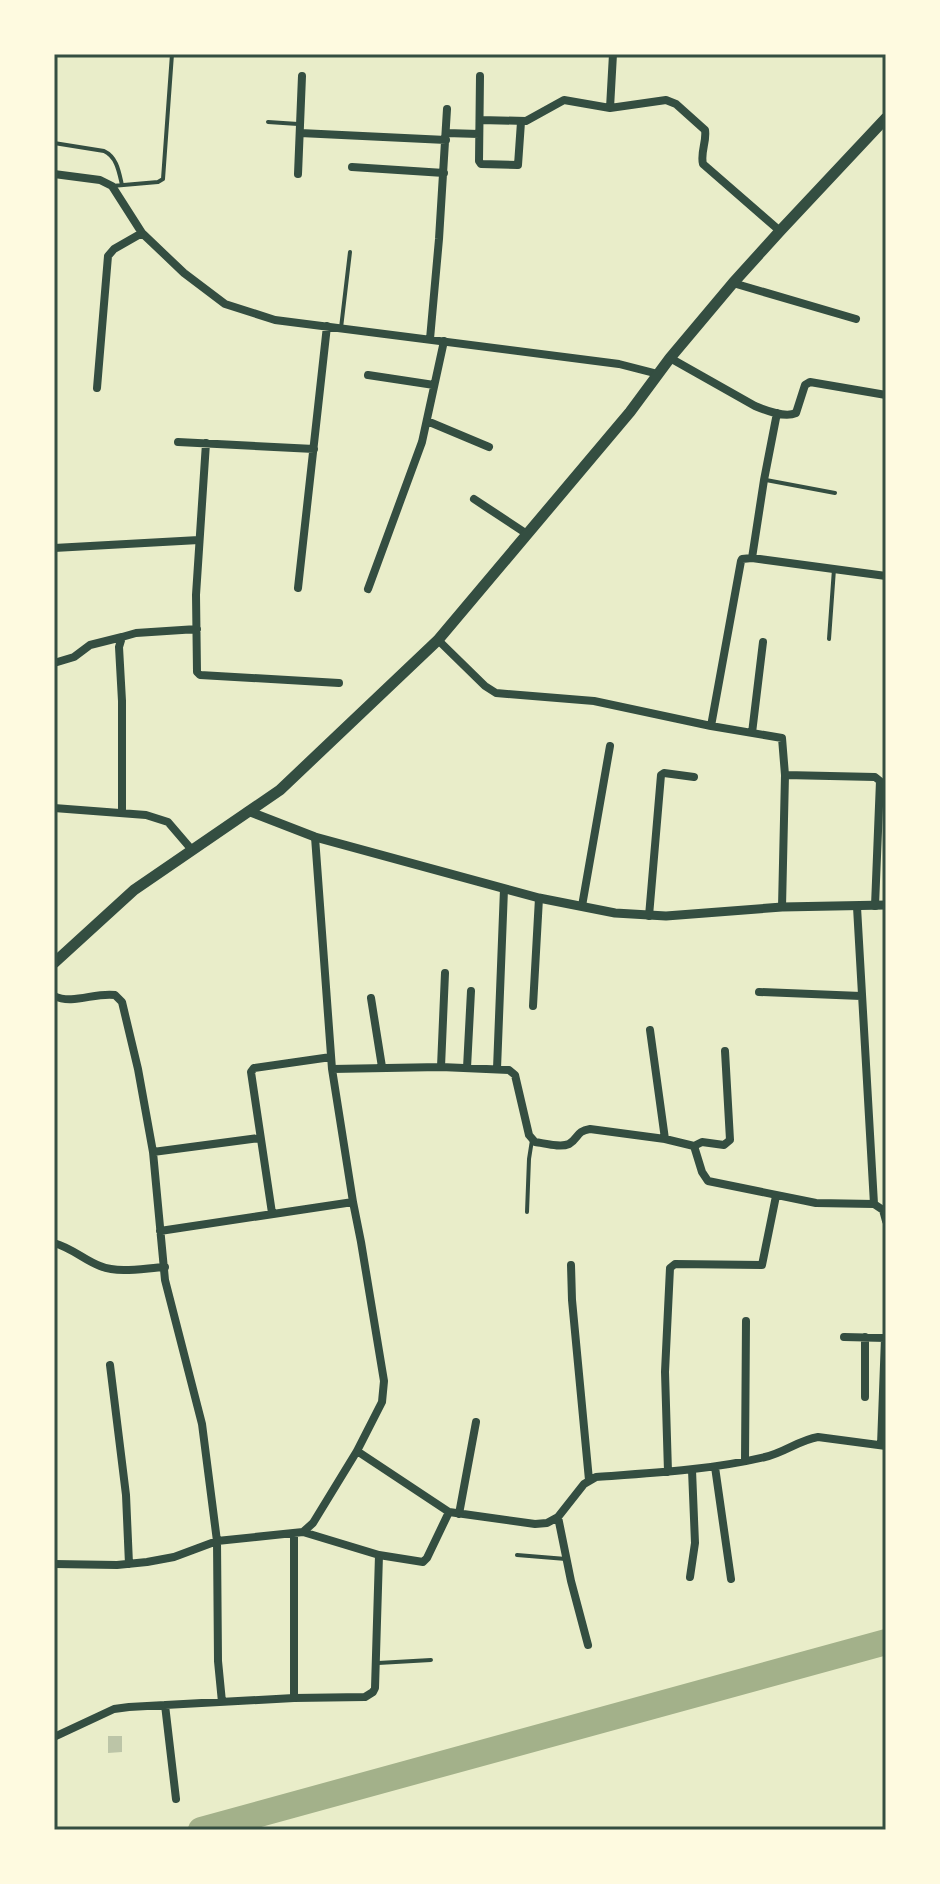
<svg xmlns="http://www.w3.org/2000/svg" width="940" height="1884" viewBox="0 0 940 1884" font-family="'Open Sans',sans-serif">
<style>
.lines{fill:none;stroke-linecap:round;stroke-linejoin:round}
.river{stroke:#a3b18a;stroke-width:26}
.building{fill:#bcc5a7}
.service{stroke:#344e41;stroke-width:4}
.minor{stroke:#344e41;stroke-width:8}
.tertiary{stroke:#344e41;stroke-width:9}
.secondary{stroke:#344e41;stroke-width:11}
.neatline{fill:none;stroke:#344e41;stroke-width:3}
</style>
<rect width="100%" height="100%" fill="#e9edc9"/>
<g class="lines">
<path class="river" d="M201,1830L886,1642"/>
</g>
<path class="building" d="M108,1736H122V1752L108,1753Z"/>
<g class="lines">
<path class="service" d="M268,122L298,124
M54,143L104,151C117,157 119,172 122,185
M112,186L158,182L163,179L172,54
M341,328L350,252
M766,480L835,493
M829,639L834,569
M527,1212L529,1159L532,1140
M517,1555L566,1559
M378,1663L431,1660"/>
<path class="minor" d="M480,76L479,161L481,164L518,165L521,122
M610,108L613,54
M480,120L526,121L564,100L610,108L666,100L676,104L705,130C707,141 700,153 703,164L780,231
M300,133L446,140
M446,133L479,134
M352,167L444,173
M54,174L100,180L112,186L142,233L184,273L225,304L275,320L619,364L658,374
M298,174L302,76
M733,283L856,319
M430,339L439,239L447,109
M670,358L755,406C767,411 785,418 796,413L805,385L810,382L886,395
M368,375L434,385
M97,388L108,256L114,249L142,233
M427,421L489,447
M178,442L314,449
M206,443L196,595L197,672L200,675L339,683
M474,499L527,534
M54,548L199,540
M752,558L764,480L777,413
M298,588L327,326
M368,589L422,442L444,341
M438,640L485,686L496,693L594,701L711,726L782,738L785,775L782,907
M54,663L74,657L90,645L122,637
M711,726L741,561L742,559L752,558L886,576
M752,733L763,642
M785,775L875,777L880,781L875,906
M54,808L146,815L168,822L192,850
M122,812V701L119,647L122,637L136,633L197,629
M582,906L610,746
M857,907L874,1204
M649,916L661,775L664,773L694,777
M759,992L861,996
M54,996C73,1005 95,992 115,995L122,1002L138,1069L153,1152L165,1280L202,1424L217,1541L218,1661L222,1702
M371,998L382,1067
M533,1006L539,898
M650,1030L665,1139
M441,1067L445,973
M467,1068L471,991
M332,1069L441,1067L509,1070L515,1075L529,1135L535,1142C544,1143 560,1148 569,1144C579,1138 576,1131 590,1129L665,1139L694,1146L702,1172L708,1181L816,1203L874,1204L883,1210L886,1221
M497,1069L504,889
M694,1146L702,1142L724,1145L730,1140L725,1051
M153,1152L259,1138
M272,1213L251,1072L254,1068L331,1057
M160,1231L353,1202
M54,1243C72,1248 84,1260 100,1266C120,1274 144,1268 165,1267
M571,1265L572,1300L589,1480
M844,1337L886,1338
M865,1337V1397
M110,1365L126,1495L129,1564
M881,1445L885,1338
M357,1451L449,1512L535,1524L547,1523L558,1517L584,1484L596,1477C653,1473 710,1470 765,1457C784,1453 799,1440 818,1437L886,1446
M745,1461L746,1321
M715,1467L731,1579
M668,1472L665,1372L670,1268L675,1264L762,1265L776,1196
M459,1514L476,1422
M558,1517L571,1581L588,1645
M303,1532L379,1555L423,1562L427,1558L449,1512
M294,1533V1698
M54,1564L117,1565L147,1562L174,1557L217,1541L303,1532L313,1523L357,1451L382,1402L384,1381L361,1242L353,1202L332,1069L315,837
M690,1577L695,1543L692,1470
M165,1705L176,1799
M54,1737L114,1709L129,1707L294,1698L365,1697L373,1692L375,1688L379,1555"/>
<path class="tertiary" d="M248,811L315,837L539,898L615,913L666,916L782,907L886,905"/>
<path class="secondary" d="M54,963L134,890L280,790L438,640L630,412L670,358L733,283L780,231L886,118"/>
</g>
<rect width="940" height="1884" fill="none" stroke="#fefae0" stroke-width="112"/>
<rect x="56" y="56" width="828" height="1772" class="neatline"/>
</svg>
